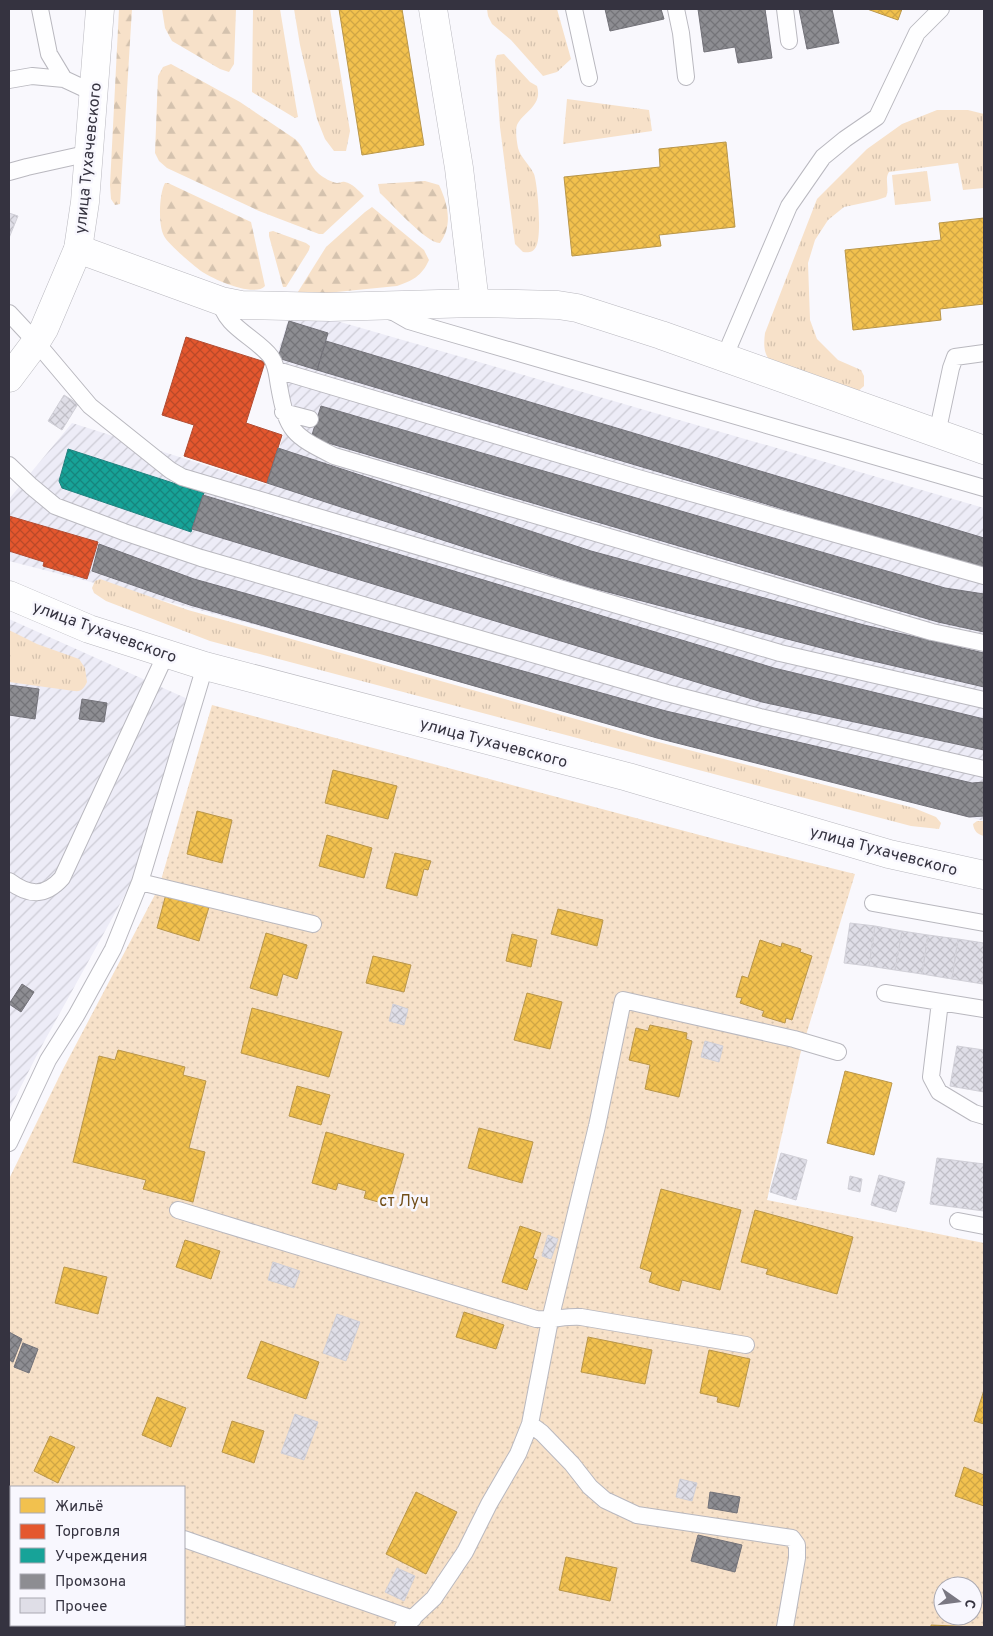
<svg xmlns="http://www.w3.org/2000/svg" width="993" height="1636" viewBox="0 0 993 1636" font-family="Overpass,sans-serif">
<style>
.industrial{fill:url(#industrial-furrows)}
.grass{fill:url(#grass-tufts)}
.forest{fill:url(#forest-firs)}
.garden{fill:url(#garden-dots);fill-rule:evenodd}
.homes{fill:url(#homes-cross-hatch);stroke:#b9964a}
.shops{fill:url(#shops-cross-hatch);stroke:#b04c33}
.public{fill:url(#public-cross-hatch);stroke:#20817e}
.industry{fill:url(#industry-cross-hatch);stroke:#737279}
.building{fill:url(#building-cross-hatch);stroke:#d1d0d8}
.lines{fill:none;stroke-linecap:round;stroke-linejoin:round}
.service-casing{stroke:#b9b8bf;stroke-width:18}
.minor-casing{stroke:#b9b8bf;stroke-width:29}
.tertiary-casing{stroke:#b9b8bf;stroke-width:29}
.primary-casing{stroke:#b9b8bf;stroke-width:29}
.service{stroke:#fefeff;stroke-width:16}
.minor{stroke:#fefeff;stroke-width:28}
.tertiary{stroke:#fefeff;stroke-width:28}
.primary{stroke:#fefeff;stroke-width:28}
.labels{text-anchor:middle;stroke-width:5;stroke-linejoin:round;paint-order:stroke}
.street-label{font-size:16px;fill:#353340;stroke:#f8f7fe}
.park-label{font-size:16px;fill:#714e19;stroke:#f8f7fe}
</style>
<defs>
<pattern id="industrial-furrows" width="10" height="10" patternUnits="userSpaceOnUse" patternTransform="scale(1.25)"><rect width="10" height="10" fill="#edecf7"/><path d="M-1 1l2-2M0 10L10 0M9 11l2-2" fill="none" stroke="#cccbd5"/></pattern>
<pattern id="grass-tufts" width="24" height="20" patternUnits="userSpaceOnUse" patternTransform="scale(1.25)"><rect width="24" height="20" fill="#f7e1c9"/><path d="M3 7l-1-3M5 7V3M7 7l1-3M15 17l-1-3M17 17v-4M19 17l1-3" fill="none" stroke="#d4c2ae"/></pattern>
<pattern id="forest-firs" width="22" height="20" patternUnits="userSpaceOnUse" patternTransform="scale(1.25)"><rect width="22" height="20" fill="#f7e1c9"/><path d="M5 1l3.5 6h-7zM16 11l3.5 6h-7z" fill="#d4c2ae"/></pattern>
<pattern id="garden-dots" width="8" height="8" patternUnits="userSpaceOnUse" patternTransform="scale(1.25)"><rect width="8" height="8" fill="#f7e1c9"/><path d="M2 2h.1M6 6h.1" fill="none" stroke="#d4c2ae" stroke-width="1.8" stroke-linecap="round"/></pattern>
<pattern id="homes-cross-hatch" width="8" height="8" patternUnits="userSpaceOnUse" patternTransform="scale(1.25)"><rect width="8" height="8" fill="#f2c14e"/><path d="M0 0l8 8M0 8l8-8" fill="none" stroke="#d0a645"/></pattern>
<pattern id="shops-cross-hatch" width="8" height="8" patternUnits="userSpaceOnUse" patternTransform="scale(1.25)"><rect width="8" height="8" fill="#e4572e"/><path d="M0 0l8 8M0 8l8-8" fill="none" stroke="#ba4929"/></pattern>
<pattern id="public-cross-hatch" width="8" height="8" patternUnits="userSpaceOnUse" patternTransform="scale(1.25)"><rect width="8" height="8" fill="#17a398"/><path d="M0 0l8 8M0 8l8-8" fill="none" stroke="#16857d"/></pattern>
<pattern id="industry-cross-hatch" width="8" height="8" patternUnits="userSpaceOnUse" patternTransform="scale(1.25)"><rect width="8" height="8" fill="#8d8d92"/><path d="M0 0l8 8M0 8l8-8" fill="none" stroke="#747479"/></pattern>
<pattern id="building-cross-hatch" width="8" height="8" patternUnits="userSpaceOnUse" patternTransform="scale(1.25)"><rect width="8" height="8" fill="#dfdee7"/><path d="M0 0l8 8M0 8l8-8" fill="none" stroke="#c0bfc7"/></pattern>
</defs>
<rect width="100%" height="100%" fill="#f9f8fd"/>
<path class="industrial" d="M292,308L984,508V821L188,607L9,561V499L72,423L268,485L284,433L276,358Z
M9,619L190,700L131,884L39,1051L9,1110Z"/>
<path class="grass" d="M253,9H280L296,106L298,117L295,118L252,92Z
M294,9H330L350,131L346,151H334L325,139L317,119L300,45Z
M487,9H557L571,59L557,72L543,76L511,40L492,24L488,16Z
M504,54L530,82L537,86C543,106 523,112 517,125C515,131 517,142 518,148C520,157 530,165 534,174C538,186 542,237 536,247C533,252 529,253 523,252L515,244L500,127L495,60L497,55Z
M567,99L649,110L652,131L563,144Z
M937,110H968L984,114V188L963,190L958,163L889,172C884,179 890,188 886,197L877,200L844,207L828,220L815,240L808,263L810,320L817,339L838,360L861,370L864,376V386L856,393C837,387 780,372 769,359C763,352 764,341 765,333L817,199L867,149L902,124Z
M927,171L931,201L895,205L892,175Z
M100,579L188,610L654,741L914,808L936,817L941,823L939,829L911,826L210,641L106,601L94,593L92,588L95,581Z
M9,630L37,644L79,659L85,668L87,682C84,688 82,692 74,691L9,682Z
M977,821H984V836C977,834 974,831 973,824Z"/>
<path class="forest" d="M119,9H132L120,204L115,205L111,199L110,185Z
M162,9H236L234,64L229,72L220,69L172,41L165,28Z
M171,64L240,102L295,139C306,148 308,165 319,174C324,178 331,182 337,183C340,183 342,181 345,182C352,183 359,191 364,196L323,234H319L259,211L167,168L159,161L155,153L158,76L163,67Z
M425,181L439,185C448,204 453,225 440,243C427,244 391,203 380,193L378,184Z
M165,183H168L251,222L265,286C255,298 212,279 201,271C193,265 168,244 164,236C158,225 159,194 165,183Z
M372,207L424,250L429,260C422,276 412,281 397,286L296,296V295L326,247L365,212Z
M273,231L306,243L310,246L309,250L286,287H283L269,236V232Z"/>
<path class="garden" d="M212,705L726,842L855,874L800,1055L767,1200L984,1243V1627H9V1179L62,1071L159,887ZM11,1487H184V1625H11ZM943,1586H973V1616H943Z"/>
<path class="homes" d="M339,9H402L424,145L362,155Z
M867,9H902L898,20Z
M726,142L735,227L659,235L661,246L572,256L564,177L660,167L659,149Z
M984,218V304L940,309L941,320L853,330L845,250L941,240L939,223Z
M333,770L397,786L388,819L325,803Z
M197,811L232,820L222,863L187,854Z
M327,835L372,848L364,878L319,866Z
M395,853L431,861L428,870L424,869L417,896L386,888Z
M166,894L209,907L199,941L157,928Z
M558,909L603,920L597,946L551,934Z
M266,933L307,945L297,979L283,974L277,996L250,988Z
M512,934L537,940L531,967L506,961Z
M760,940L781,947L782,943L801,949L800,952L812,956L792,1020L786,1018L785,1023L762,1016L764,1011L740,1003L742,998L736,997L742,976L748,978Z
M373,956L411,965L404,992L366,983Z
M527,993L562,1002L550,1049L514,1040Z
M252,1008L342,1032L329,1077L241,1053Z
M650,1025L687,1033L686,1039L692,1041L679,1097L645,1089L650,1065L629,1060L636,1028L648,1031Z
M118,1050L185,1067L183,1075L206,1081L189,1148L205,1152L193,1202L143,1189L146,1180L73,1162L99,1056L115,1060Z
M845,1071L892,1083L874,1155L827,1143Z
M297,1086L330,1095L321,1125L289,1116Z
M479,1128L533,1142L522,1183L468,1168Z
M326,1132L404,1154L389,1205L364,1198L366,1191L338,1183L336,1190L312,1183Z
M661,1189L741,1210L720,1290L682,1280L679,1291L661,1286L649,1282L652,1272L640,1268Z
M755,1210L853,1237L837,1294L766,1274L768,1269L741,1262Z
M520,1226L541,1233L533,1258L537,1260L527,1290L502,1282Z
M185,1240L220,1251L211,1279L176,1267Z
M64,1267L107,1277L98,1314L55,1303Z
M464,1312L504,1325L496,1349L456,1337Z
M588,1337L652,1350L645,1384L581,1372Z
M261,1341L319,1362L306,1399L247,1378Z
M709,1350L750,1359L739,1407L717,1402L718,1397L700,1393Z
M984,1390V1424L974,1421Z
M157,1397L186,1408L171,1447L142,1435Z
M232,1421L264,1431L254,1463L222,1452Z
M50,1436L75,1447L58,1483L34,1471Z
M964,1467L984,1475V1506L955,1496Z
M416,1492L457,1512L426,1574L386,1554Z
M566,1557L617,1568L610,1601L559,1590Z
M931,1625L974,1627H931Z"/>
<path class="shops" d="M186,337L265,362L246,423L282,435L267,483L184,456L194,425L162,415Z
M9,516L98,542L87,579L43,566L44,562L9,551Z"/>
<path class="public" d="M68,449L204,493L191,532L62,488L59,481Z"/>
<path class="industry" d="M605,9H661L664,19L610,31Z
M698,9H765L772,58L738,63L735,47L704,52Z
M799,9H832L839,43L807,49Z
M289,321L328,333L317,370L278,358Z
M326,341L984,538V569L317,370Z
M321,406L945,588L984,594V632L938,622L311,438Z
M278,448L591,551L864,625L984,653V687L856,657L581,585L267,483Z
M203,495L774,668L984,719V750L762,702L192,529Z
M99,544L194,579L666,711L972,783L984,782V816L969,817L657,738L190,605L92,571Z
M9,685L39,689L35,719L9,715Z
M82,699L107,703L104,722L79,719Z
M22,984L34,992L21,1012L9,1004Z
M9,1332L22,1339L13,1362L9,1360Z
M23,1343L38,1349L29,1373L14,1367Z
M710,1492L740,1497L737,1513L708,1508Z
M698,1535L742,1545L735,1572L691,1561Z"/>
<path class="building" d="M9,213L18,216L9,238Z
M64,395L78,404L62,430L48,421Z
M850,923L875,926L869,966L844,963Z
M875,926L902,931L895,970L869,966Z
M902,931L928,935L922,974L895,970Z
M928,935L958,939L952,979L922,974Z
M958,939L984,943L983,984L952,979Z
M393,1004L408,1009L404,1025L389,1021Z
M705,1041L723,1046L719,1062L701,1057Z
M957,1046L984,1050V1092L950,1086Z
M781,1153L807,1160L796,1200L770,1192Z
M937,1158L984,1164V1211L930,1204Z
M879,1175L905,1182L896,1212L871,1205Z
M850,1176L862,1179L860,1192L848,1189Z
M548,1235L558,1239L551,1259L542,1256Z
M273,1262L300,1271L294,1288L268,1280Z
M337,1314L360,1322L346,1361L323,1353Z
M295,1414L318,1422L304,1460L281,1453Z
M680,1479L697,1483L692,1501L676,1497Z
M397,1568L415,1576L404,1601L385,1592Z
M50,1625H75L80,1627H49Z"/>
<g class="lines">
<g class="service-casing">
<path id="service" d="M40,9L49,54L64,79
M574,9L589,78
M676,9L681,33L686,77
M785,9L789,41
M9,80L32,76L64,79L94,93
M9,172L27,167L90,153
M221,301C222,325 258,339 271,357C277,366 277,375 279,386C287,431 292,435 334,456L932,632L984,643
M386,310L395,313L409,321L429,327L984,488
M9,313L36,342L90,406L170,470L182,477L780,653L984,700
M724,358L789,206L823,157L845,139L877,117L917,33L941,9
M277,370L638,478L984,576
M283,412L310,419
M937,434L951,368L955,357L984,353
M9,465L31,486L55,506L124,532L201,558L667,693L760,717L984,769
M9,881C29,896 45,897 62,878L166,654
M140,882L313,924
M873,903L984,923
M885,993L984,1009
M940,1002L931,1077L939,1092L974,1113L984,1116
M9,1143L48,1060L76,1016L113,949L140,882L205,666
M178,1210L536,1319C552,1320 566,1316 581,1317L746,1345
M958,1221L984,1226
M530,1424L542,1433L572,1464L590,1487L605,1500L637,1515L792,1538L797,1545V1558L785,1627
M184,1539L413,1619
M403,1627L434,1598L465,1552L489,1504L518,1454L530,1424L550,1320L597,1126L623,1000L794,1039L838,1052"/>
</g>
<g class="minor-casing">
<path id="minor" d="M433,9L459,168L475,303
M78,249L221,301L241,305L330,307L475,303L558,305L577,308L661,335L984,450"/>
</g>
<g class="tertiary-casing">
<path id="tertiary" d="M9,595L89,629L205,666L628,777L889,854L984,875"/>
</g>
<g class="primary-casing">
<path id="primary" d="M9,378L36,342L44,329L78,249L85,202L100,9"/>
</g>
<use href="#service" class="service"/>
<use href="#minor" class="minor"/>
<use href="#tertiary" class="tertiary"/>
<use href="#primary" class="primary"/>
</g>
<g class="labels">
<g class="street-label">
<text transform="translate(87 158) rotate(-84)" y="6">улица Тухачевского</text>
<text transform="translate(105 631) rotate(20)" y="6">улица Тухачевского</text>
<text transform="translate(494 742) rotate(15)" y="6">улица Тухачевского</text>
<text transform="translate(884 850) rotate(15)" y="6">улица Тухачевского</text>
</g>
<g class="park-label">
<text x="404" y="1206">ст Луч</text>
</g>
</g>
<rect width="993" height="1636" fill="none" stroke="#353340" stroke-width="20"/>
<rect x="10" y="1486" width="175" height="140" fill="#f8f7fe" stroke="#aaa9b2"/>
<rect x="20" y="1498" width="25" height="15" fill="#f2c14e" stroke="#aaa9b2"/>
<text x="55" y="1511" font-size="15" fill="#353340">Жильё</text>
<rect x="20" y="1524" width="25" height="15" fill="#e4572e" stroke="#aaa9b2"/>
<text x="55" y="1536" font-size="15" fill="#353340">Торговля</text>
<rect x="20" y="1548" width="25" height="15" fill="#17a398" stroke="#aaa9b2"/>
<text x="55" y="1561" font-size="15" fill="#353340">Учреждения</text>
<rect x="20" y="1574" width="25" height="15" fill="#8d8d92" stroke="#aaa9b2"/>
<text x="55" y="1586" font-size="15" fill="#353340">Промзона</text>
<rect x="20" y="1598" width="25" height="15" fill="#dfdee7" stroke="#aaa9b2"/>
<text x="55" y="1611" font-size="15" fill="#353340">Прочее</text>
<g transform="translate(958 1601) rotate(104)"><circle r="24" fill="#f8f7fe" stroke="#aaa9b2"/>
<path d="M0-4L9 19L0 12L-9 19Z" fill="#7a7882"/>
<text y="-8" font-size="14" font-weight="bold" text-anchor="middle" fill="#353340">С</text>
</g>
</svg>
